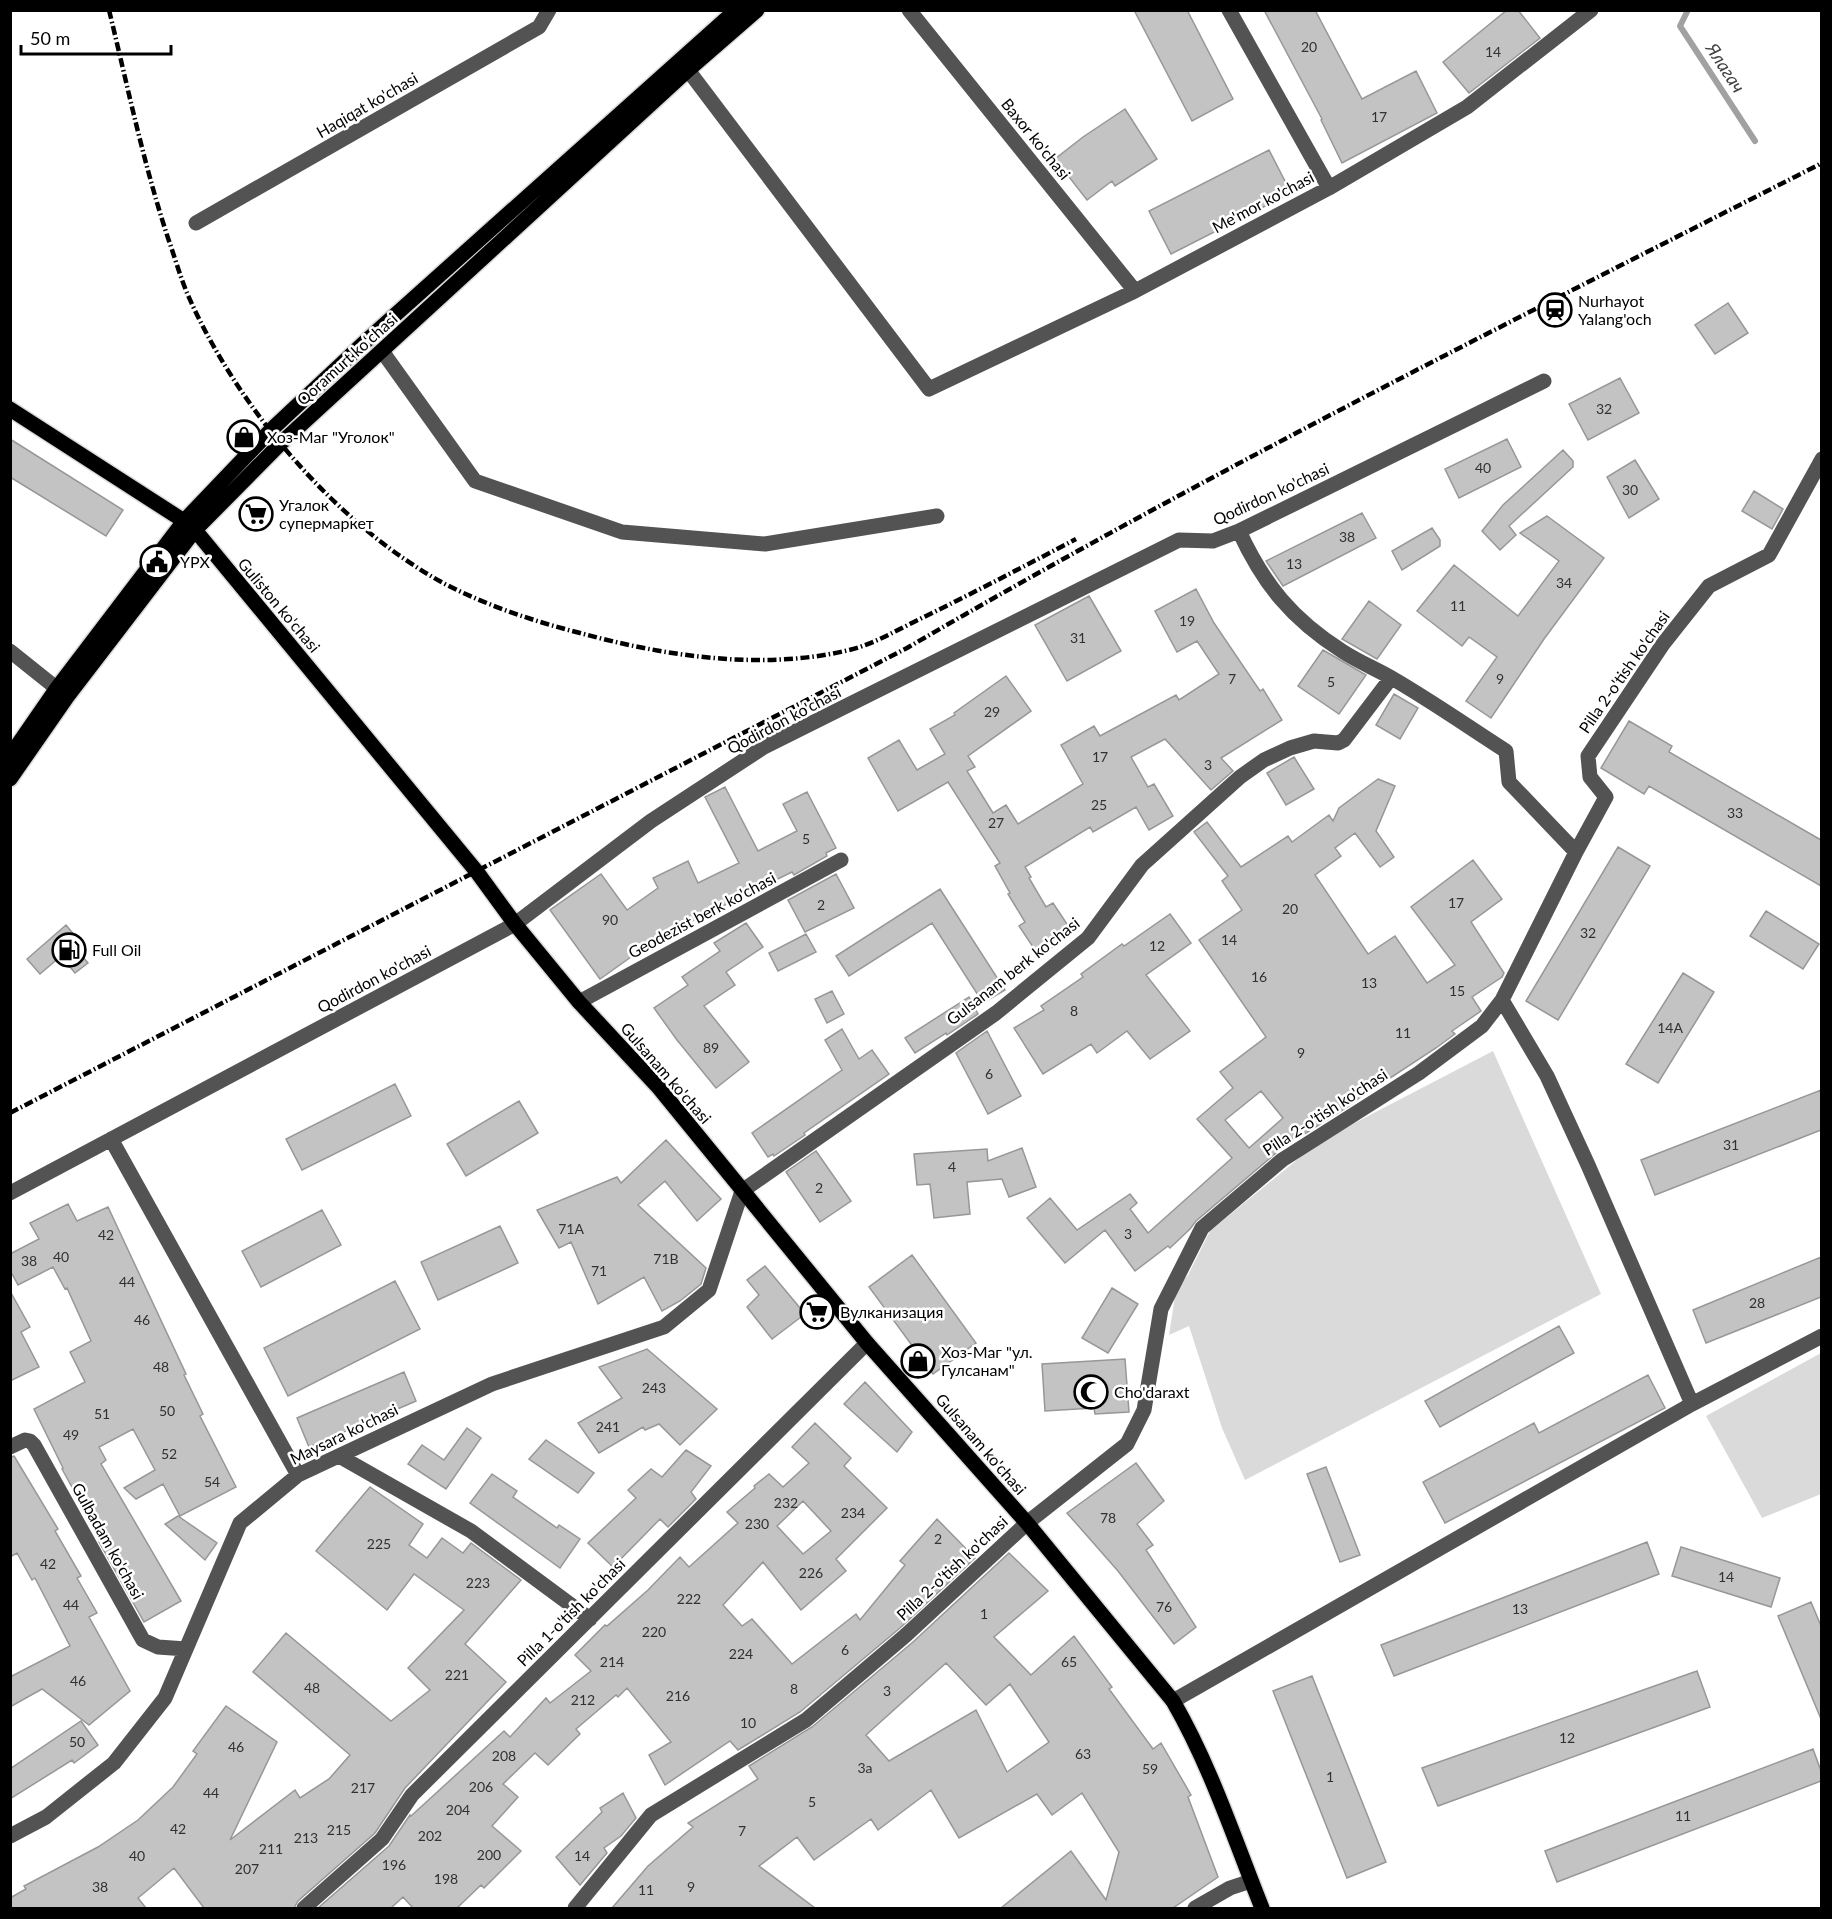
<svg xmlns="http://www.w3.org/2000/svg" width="1832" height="1919" viewBox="0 0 1832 1919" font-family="Lato,sans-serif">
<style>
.green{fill:#dadada}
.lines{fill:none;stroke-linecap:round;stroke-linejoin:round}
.stream{stroke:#a1a1a1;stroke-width:6}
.building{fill:#c3c3c3;stroke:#979797;stroke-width:1.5;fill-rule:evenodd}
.major-casing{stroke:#dbdbdb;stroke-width:18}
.minor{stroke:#535353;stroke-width:15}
.major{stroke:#000;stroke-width:15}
.rail{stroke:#000;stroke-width:4.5;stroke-dasharray:9 3 1.5 3;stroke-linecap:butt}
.labels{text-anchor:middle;stroke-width:5;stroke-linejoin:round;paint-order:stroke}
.number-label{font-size:14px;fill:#313131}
.street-label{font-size:16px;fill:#000;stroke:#fff}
.poi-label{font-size:16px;fill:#000;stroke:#fff;text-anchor:start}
.water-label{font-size:18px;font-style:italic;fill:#424242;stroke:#fff}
</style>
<rect width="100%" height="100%" fill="#fff"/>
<path class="green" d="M1493,1051L1601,1294L1245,1480L1222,1428L1189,1326L1169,1335L1176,1290L1188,1275L1210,1231L1320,1141Z
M1821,1353V1494L1762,1518L1706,1416Z"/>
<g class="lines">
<path class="stream" d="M1688,10L1680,26L1755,141"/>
</g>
<path class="building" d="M1134,10H1187L1233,99L1192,121Z
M1264,10H1315L1362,99L1416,71L1437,113L1342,163L1321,120L1322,119Z
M1507,10H1518L1540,38L1469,93L1443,62Z
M1125,109L1157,159L1115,186L1112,181L1087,200L1055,159L1083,137Z
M1269,150L1291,193L1171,254L1149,211Z
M1728,303L1748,333L1715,354L1695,325Z
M1620,378L1639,413L1588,440L1569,404Z
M10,439L123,510L106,536L10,477Z
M1507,439L1521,467L1459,498L1445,469Z
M1563,450L1573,461V467L1509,526L1516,535L1500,550L1482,531L1503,505Z
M1635,460L1659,499L1629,518L1607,477Z
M1754,491L1783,509L1772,529L1742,511Z
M1362,513L1376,538L1283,586L1266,561Z
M1547,516L1604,558L1544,639L1491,718L1466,701L1497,657L1469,637L1462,646L1417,611L1454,565L1518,616L1559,561L1520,533Z
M1432,528L1440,540V546L1402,570L1392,551Z
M1196,589L1214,623L1260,691L1263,689L1282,720L1221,758L1233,771L1211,790L1165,739L1131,757L1148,787L1154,784L1173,816L1149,830L1136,807L1093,832L1090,827L1025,867L1031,877L1029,878L1046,907L1053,903L1073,933L1039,956L1019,926L1025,922L1008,894L1010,893L995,866L1000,863L948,782L898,811L868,758L899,740L917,770L945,754L930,729L955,715L954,713L1006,676L1031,711L968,756L975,767L967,771L993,813L1006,805L1018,824L1083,784L1061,745L1094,726L1100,736L1176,695L1179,700L1219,674L1197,641L1177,652L1155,611Z
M1089,596L1121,651L1067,681L1035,625Z
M1369,601L1401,625L1377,659L1342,639Z
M1323,650L1366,675L1339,714L1298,686Z
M1394,694L1418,708L1400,739L1376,725Z
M1629,721L1672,746L1669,752L1821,840V886L1649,786L1644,794L1601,768Z
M1294,757L1314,789L1286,805L1267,773Z
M1378,779L1395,786L1376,831L1394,857L1380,867L1355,833L1335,848L1341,856L1315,875L1368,954L1395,936L1427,983L1455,965L1411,907L1473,860L1502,899L1471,922L1504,973L1502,977L1472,997L1481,1011L1452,1031L1455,1034L1436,1048L1384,1082L1383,1079L1349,1106L1298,1138L1296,1136L1196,1221L1190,1229L1170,1248L1168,1246L1135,1271L1105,1230L1065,1263L1027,1218L1050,1198L1077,1230L1130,1194L1137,1203L1130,1209L1148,1233L1232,1158L1197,1119L1233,1088L1220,1072L1266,1037L1199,940L1242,910L1222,881L1228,876L1194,832L1207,822L1241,867L1288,836L1292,842L1329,815L1333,821L1339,808ZM1261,1091L1283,1118L1249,1148L1225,1120Z
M725,787L758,851L797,831L783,804L807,792L836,848L826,853L827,856L794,875L792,872L678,928L676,925L600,979L550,910L601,874L627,910L658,888L653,878L688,861L698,883L739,863L705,797Z
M1618,847L1650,866L1558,1020L1526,1001Z
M836,874L854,908L805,932L788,900Z
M940,889L1005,990L983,1003L932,923L849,976L836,956Z
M1766,911L1819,944L1803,969L1750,936Z
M1170,914L1191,943L1146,975L1190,1031L1150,1059L1127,1031L1097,1053L1091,1044L1043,1074L1014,1028L1044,1010L1041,1006L1083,977L1081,974L1122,944L1124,946Z
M746,923L763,947L726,972L735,985L704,1006L749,1062L716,1088L677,1040L654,1008L688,985L682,977L720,951L714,943Z
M66,925L80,942L74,947L88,963L75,973L61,956L40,974L27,959Z
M806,934L816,952L778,971L769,953Z
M1683,973L1714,992L1658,1083L1626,1064Z
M832,991L844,1014L827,1023L815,999Z
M969,997L978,1014L947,1035L946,1033L915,1053L905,1038Z
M842,1029L859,1059L872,1050L889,1074L804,1133L805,1135L774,1156L773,1154L768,1157L752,1133L842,1070L825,1040Z
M987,1031L1021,1096L988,1114L956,1053Z
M395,1084L411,1116L302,1170L286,1139Z
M1821,1090V1130L1655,1195L1641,1160Z
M519,1101L538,1133L466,1176L447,1144Z
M666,1140L721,1199L697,1221L665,1181L638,1205L706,1268L701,1284L680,1301L662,1311L644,1277L598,1304L571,1242L559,1248L537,1210L617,1177L621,1183Z
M1022,1148L1036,1187L1009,1197L1002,1179L967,1182L970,1214L934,1218L930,1184L917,1185L914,1154L987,1149L988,1161Z
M816,1151L851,1201L820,1222L786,1172Z
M68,1204L77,1221L108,1207L186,1374L184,1375L203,1414L200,1416L236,1487L180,1516L163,1484L136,1499L124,1488L155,1470L133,1429L99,1447L106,1460L101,1464L181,1601L144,1622L99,1542L101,1540L62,1469L63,1468L34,1409L85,1382L70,1352L91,1341L67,1288L65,1289L53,1267L18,1285L10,1270V1254L39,1239L30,1223Z
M322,1210L341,1245L261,1287L242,1251Z
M500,1226L518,1263L438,1300L421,1262Z
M912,1255L976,1343L933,1374L869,1287Z
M1821,1257V1297L1706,1343L1693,1310Z
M765,1266L805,1314L772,1339L747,1307L759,1295L747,1280Z
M395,1281L420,1329L288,1396L264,1348Z
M1112,1288L1138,1304L1108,1353L1082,1338Z
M10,1291L30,1327L21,1332L39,1367L10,1381Z
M1559,1326L1574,1353L1440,1427L1425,1401Z
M647,1349L717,1409L680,1445L659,1424L645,1430L643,1427L599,1453L578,1423L622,1398L599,1367Z
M1125,1359L1129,1412L1095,1414L1094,1408L1045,1411L1042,1364Z
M404,1372L416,1401L309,1447L297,1418Z
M1648,1375L1665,1408L1445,1523L1423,1482L1534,1423L1539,1433Z
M865,1382L912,1432L897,1452L844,1404Z
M815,1423L851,1458L844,1466L887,1508L836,1559L846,1571L801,1610L763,1562L723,1605L742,1626L752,1619L792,1664L856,1614L860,1620L905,1565L900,1561L937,1519L975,1558L900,1628L800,1712L738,1750L730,1741L665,1785L649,1755L671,1742L627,1688L618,1697L616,1695L576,1729L580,1734L548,1765L535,1753L503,1784L518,1797L492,1826L521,1851L484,1888L481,1885L457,1908H413L403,1897L391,1908H318L389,1846L410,1815L411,1816L504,1731L510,1737L546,1698L550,1703L591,1671L575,1655L605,1625L607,1626L648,1590L680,1557L689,1567L738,1523L727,1512L755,1488L754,1486L769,1474L783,1487L809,1463L792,1447ZM803,1501L831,1531L803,1554L777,1526Z
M467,1428L481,1438L446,1489L408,1464L422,1445L444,1460Z
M546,1440L594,1473L578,1493L529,1459Z
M686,1450L711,1466L691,1492L696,1499L668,1527L660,1519L613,1567L588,1543L636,1498L628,1490L651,1469L662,1477Z
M14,1456L58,1529L55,1531L81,1576L77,1578L97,1613L89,1617L130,1691L89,1725L42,1689L10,1707V1677L70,1646L35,1578L32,1580L17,1553L10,1557V1457Z
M1136,1463L1164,1501L1137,1524L1153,1545L1146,1550L1196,1627L1174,1644L1118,1571L1067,1513Z
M1326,1467L1360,1555L1340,1562L1307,1474Z
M492,1474L517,1491L513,1497L557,1528L559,1525L580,1539L560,1568L470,1503Z
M370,1487L423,1524L409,1545L427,1558L442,1538L463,1553L471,1543L521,1580L465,1644L506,1682L405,1788L375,1833L298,1901L294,1908H204L174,1868L138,1898L146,1908H10V1898L26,1889L24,1886L98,1847L138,1820L173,1787L197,1754L193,1751L226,1706L277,1742L230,1840L295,1790L300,1798L329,1779L350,1755L253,1672L286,1633L391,1721L430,1690L408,1668L464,1610L414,1574L387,1610L316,1551Z
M178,1516L217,1543L205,1560L165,1524Z
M1647,1542L1659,1574L1394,1676L1381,1645Z
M1681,1547L1780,1578L1771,1607L1672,1576Z
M1009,1553L1048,1591L994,1637L1031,1675L1074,1636L1112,1687L1109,1689L1153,1749L1161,1743L1191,1795L1188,1797L1218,1877L1173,1908H1001L1071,1851L1106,1900L1119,1852L1082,1793L1052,1815L1037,1794L959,1838L931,1790L878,1830L871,1819L814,1860L797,1837L759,1866L815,1908H612L648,1866L693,1827L688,1823L758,1779L749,1766L812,1727L913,1642ZM946,1663L986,1705L1010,1684L1049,1742L1007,1772L976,1710L889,1761L866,1735Z
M1811,1602L1821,1626V1719L1778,1616Z
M1697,1671L1710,1707L1438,1806L1422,1768Z
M1312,1676L1386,1862L1347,1878L1273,1691Z
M81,1721L98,1745L74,1763L72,1760L10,1799V1769Z
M1813,1749L1821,1771V1781L1557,1882L1545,1851Z
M623,1793L636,1818L621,1836L604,1848L607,1853L580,1885L556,1857L602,1812L600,1808Z"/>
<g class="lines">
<g class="major-casing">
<path id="major" d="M10,409L184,521L195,530L477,872L515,924L579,1002L659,1088L867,1343L1027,1523L1173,1701C1211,1767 1234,1838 1262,1908
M10,756L57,688L184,521L271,430L366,341L736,10
M10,779L67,697L195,530L281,443L688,70L757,10"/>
</g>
<path class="minor" d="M909,10L1135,291
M1229,10L1329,188
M688,70L929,389L1135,291L1329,188L1467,107L1591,10
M196,223L539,27L549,10
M382,351L475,481L622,532L765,544L937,516
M1239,531C1264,585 1292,619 1342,651C1357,661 1374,668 1390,677C1430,700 1467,726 1506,751L1509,782L1576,852
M10,651L65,695
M1502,1000L1547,1076L1588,1165L1692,1404
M579,1002L841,860
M111,1139L298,1475
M10,1193L515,924L651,821L764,747L1179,540L1213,541L1239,531L1544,381
M10,1447L25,1440L30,1441L34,1445L143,1640L158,1647L186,1649
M339,1456L471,1531L590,1619
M1173,1701L1692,1404L1822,1336
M10,1836L46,1817L114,1763L165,1698L240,1523L298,1475L492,1384L664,1327L709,1290L742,1191L996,1013L1088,938L1142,865L1240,777L1264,760L1290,748L1314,741L1338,743L1344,740L1391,678
M304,1908L382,1839L412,1795L867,1343
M575,1908L651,1815L806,1720L906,1635L1027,1523L1127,1444L1144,1410L1161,1309L1202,1228L1282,1160L1419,1073L1482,1026L1502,1000L1576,852L1606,797L1590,777L1588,756L1663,644L1709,586L1769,555L1822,459
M1195,1908L1230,1888L1251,1881"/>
<use href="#major" class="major"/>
<path class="rail" d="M109,10C128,88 144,166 169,241C175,258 180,276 187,293C236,406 336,525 445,584C488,606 533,621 580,633C664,656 763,671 849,650C874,644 895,631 918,620C971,594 1023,567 1076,539
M10,1113L907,648C1205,474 1514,320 1822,163"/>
</g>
<defs>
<g id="station-ring" transform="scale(1.725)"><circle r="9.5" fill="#fff" stroke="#000" stroke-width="1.5"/><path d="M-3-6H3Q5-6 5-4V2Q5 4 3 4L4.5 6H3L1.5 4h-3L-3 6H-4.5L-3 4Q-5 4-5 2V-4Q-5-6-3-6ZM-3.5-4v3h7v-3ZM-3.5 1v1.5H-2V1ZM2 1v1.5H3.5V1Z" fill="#000"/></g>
<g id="shop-ring" transform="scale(1.725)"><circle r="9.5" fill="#fff" stroke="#000" stroke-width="1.5"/><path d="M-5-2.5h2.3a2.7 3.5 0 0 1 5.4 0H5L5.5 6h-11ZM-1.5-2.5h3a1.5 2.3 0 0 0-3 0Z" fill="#000"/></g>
<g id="supermarket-ring" transform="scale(1.725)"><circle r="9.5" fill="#fff" stroke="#000" stroke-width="1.5"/><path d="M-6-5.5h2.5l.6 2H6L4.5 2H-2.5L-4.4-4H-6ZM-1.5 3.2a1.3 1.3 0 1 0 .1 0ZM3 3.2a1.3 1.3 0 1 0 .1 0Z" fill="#000"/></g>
<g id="civic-ring" transform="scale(1.725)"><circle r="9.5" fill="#fff" stroke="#000" stroke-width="1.5"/><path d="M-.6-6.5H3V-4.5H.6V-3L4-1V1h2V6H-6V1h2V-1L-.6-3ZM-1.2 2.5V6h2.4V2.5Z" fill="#000"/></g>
<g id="fuel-ring" transform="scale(1.725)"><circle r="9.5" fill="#fff" stroke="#000" stroke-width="1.5"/><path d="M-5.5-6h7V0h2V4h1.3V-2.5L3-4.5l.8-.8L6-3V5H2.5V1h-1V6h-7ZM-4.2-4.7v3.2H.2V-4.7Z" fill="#000"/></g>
<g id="mosque-ring" transform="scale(1.725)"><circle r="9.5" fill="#fff" stroke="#000" stroke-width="1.5"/><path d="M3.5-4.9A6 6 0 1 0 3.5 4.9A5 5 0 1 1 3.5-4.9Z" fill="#000"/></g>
</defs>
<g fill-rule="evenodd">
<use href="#station-ring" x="1555" y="310"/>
<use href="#shop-ring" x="244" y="437"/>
<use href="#supermarket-ring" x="256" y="514"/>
<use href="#civic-ring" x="157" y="562"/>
<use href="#fuel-ring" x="69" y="950"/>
<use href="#supermarket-ring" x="817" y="1312"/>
<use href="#shop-ring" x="918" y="1361"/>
<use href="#mosque-ring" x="1091" y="1392"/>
</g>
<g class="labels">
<g class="number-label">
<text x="1309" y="52">20</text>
<text x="1493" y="57">14</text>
<text x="1379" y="122">17</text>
<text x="1604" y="414">32</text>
<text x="1483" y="473">40</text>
<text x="1630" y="495">30</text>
<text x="1347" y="542">38</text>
<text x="1294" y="569">13</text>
<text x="1564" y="588">34</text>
<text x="1458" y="611">11</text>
<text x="1187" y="626">19</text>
<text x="1078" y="643">31</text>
<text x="1232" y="684">7</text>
<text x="1500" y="684">9</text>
<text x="1331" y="687">5</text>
<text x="992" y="717">29</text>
<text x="1100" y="762">17</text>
<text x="1208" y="770">3</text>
<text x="1099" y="810">25</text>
<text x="1735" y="818">33</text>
<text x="996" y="828">27</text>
<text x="806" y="844">5</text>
<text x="1456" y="908">17</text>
<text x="821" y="910">2</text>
<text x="1290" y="914">20</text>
<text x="610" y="925">90</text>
<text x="1588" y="938">32</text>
<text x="1229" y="945">14</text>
<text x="1157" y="951">12</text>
<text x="1259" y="982">16</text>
<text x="1369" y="988">13</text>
<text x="1457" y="996">15</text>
<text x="1074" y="1016">8</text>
<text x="1670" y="1033">14A</text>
<text x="1403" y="1038">11</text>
<text x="711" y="1053">89</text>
<text x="1301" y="1058">9</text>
<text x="989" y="1079">6</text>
<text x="1731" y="1150">31</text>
<text x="952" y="1172">4</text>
<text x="819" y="1193">2</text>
<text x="571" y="1234">71A</text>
<text x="1128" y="1239">3</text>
<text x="106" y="1240">42</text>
<text x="61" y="1262">40</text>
<text x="666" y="1264">71B</text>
<text x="29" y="1266">38</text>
<text x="599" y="1276">71</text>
<text x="127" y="1287">44</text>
<text x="1757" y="1308">28</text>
<text x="142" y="1325">46</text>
<text x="161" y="1372">48</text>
<text x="654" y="1393">243</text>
<text x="167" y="1416">50</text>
<text x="102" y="1419">51</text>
<text x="608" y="1432">241</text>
<text x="71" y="1440">49</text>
<text x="169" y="1459">52</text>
<text x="212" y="1487">54</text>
<text x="786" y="1508">232</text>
<text x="853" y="1518">234</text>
<text x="1108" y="1523">78</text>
<text x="757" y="1529">230</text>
<text x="938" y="1544">2</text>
<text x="379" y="1549">225</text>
<text x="48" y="1569">42</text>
<text x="811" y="1578">226</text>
<text x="1726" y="1582">14</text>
<text x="478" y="1588">223</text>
<text x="689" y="1604">222</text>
<text x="71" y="1610">44</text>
<text x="1164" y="1612">76</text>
<text x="1520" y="1614">13</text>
<text x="984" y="1619">1</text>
<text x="654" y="1637">220</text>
<text x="845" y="1655">6</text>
<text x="741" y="1659">224</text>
<text x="612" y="1667">214</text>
<text x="1069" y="1667">65</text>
<text x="457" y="1680">221</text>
<text x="78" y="1686">46</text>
<text x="312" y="1693">48</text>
<text x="794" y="1694">8</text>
<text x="887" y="1696">3</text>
<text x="678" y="1701">216</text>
<text x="583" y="1705">212</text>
<text x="748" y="1728">10</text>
<text x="1567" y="1743">12</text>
<text x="77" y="1747">50</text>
<text x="236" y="1752">46</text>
<text x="1083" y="1759">63</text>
<text x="504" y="1761">208</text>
<text x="865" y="1773">3a</text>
<text x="1150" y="1774">59</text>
<text x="1330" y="1782">1</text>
<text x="481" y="1792">206</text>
<text x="363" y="1793">217</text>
<text x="211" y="1798">44</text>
<text x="812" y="1807">5</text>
<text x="458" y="1815">204</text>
<text x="1683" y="1821">11</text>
<text x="178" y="1834">42</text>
<text x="339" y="1835">215</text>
<text x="742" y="1836">7</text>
<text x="430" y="1841">202</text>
<text x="306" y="1843">213</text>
<text x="271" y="1854">211</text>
<text x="489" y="1860">200</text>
<text x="137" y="1861">40</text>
<text x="582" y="1861">14</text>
<text x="394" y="1870">196</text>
<text x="247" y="1874">207</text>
<text x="446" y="1884">198</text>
<text x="100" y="1892">38</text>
<text x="691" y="1892">9</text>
<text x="646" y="1895">11</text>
</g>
<g class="street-label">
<text transform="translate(367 105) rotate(-30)" y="6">Haqiqat ko'chasi</text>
<text transform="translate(1036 139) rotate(51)" y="6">Baxor ko'chasi</text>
<text transform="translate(1263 202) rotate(-28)" y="6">Me'mor ko'chasi</text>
<text transform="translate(347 359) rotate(-42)" y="6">Qoramurt koʻchasi</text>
<text transform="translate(1271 494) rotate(-25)" y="6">Qodirdon ko'chasi</text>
<text transform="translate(279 605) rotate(50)" y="6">Guliston ko'chasi</text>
<text transform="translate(1624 672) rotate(-55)" y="6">Pilla 2-o'tish ko'chasi</text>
<text transform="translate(784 720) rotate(-28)" y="6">Qodirdon ko'chasi</text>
<text transform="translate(702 915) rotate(-28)" y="6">Geodezist berk ko'chasi</text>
<text transform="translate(1013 971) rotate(-38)" y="6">Gulsanam berk ko'chasi</text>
<text transform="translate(374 979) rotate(-28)" y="6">Qodirdon ko'chasi</text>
<text transform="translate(666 1073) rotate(49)" y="6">Gulsanam ko'chasi</text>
<text transform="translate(1325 1112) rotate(-33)" y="6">Pilla 2-o'tish ko'chasi</text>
<text transform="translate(344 1434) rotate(-26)" y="6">Maysara ko'chasi</text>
<text transform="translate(981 1444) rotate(49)" y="6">Gulsanam ko'chasi</text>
<text transform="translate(108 1541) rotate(61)" y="6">Gulbadam ko'chasi</text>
<text transform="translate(952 1568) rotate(-43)" y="6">Pilla 2-o'tish ko'chasi</text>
<text transform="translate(571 1612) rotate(-45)" y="6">Pilla 1-o'tish ko'chasi</text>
</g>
<g class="poi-label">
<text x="1578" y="307">Nurhayot<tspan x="1578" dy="18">Yalang'och</tspan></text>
<text x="267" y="443">Хоз-Маг "Уголок"</text>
<text x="279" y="511">Угалок<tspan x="279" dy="18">супермаркет</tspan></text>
<text x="180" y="568">YPX</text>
<text x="92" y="956">Full Oil</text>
<text x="840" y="1318">Вулканизация</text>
<text x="941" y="1358">Хоз-Маг "ул.<tspan x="941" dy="18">Гулсанам"</tspan></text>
<text x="1114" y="1398">Cho'daraxt</text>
</g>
<g class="water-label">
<text transform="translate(1725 68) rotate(57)" y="6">Ялагач</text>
</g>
</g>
<rect width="1832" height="1919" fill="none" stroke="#000000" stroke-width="24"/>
<path d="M21 45v9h150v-9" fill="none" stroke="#000000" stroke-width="3"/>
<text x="30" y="45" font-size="18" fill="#000000" stroke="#ffffff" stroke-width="4.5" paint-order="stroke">50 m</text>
</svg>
